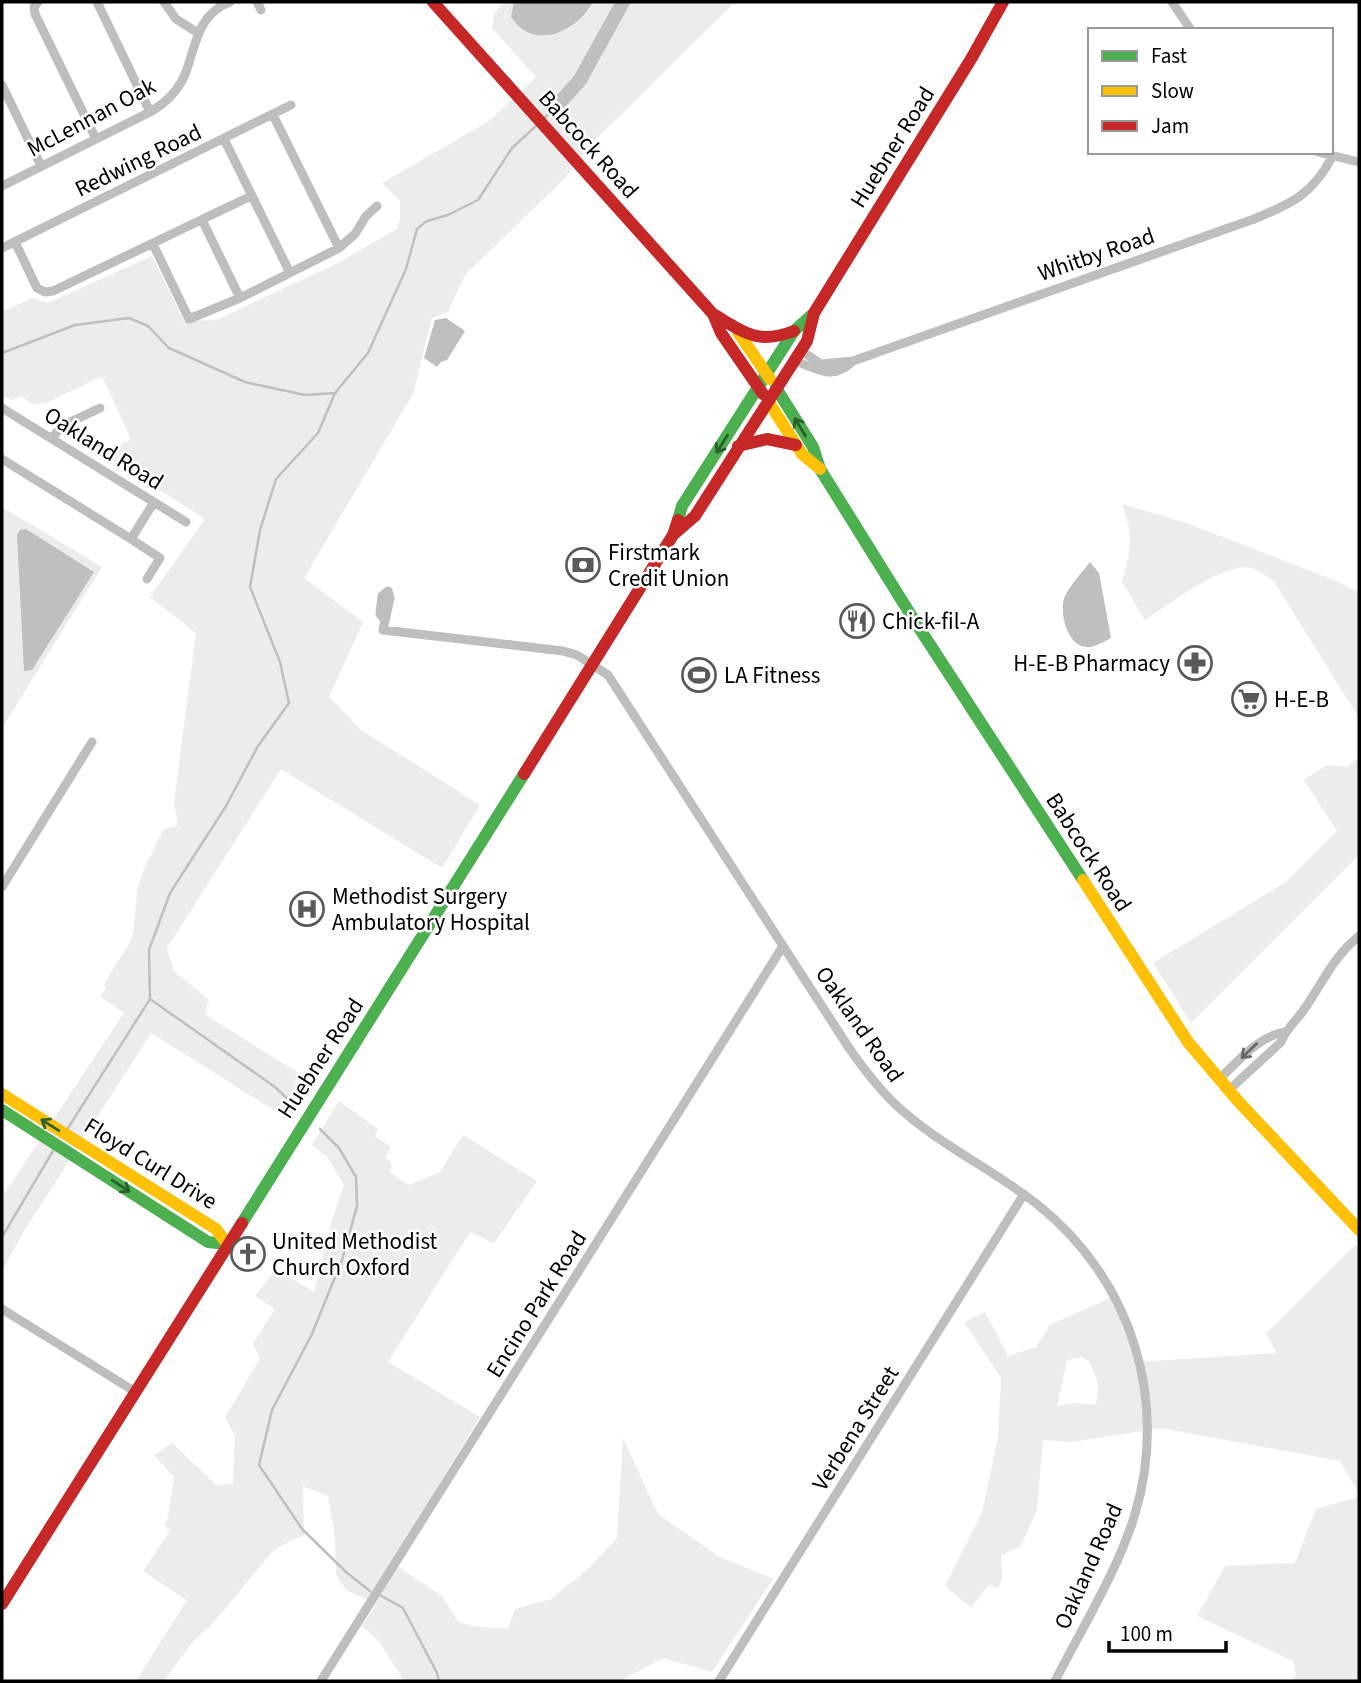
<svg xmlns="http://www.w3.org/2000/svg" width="1361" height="1683" viewBox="0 0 1361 1683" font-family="'Source Sans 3',sans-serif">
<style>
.green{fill:#ececec;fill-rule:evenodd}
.water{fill:#bfbfbf}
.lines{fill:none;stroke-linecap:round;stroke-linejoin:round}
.stream{stroke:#bfbfbf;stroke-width:2.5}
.river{stroke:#bfbfbf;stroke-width:14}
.street{stroke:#bebebe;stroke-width:9}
.fast{stroke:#4caf50;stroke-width:12}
.slow{stroke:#ffc107;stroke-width:12}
.jam{stroke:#c62828;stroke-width:12}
.oneway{stroke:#2a602c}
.oneway2{stroke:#686868}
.labels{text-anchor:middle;stroke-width:5;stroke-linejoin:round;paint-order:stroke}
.street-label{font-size:23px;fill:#000;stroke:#fff}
.poi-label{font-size:23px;fill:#000;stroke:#fff;text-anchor:start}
</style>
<rect width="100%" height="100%" fill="#fff"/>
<path class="green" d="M503,2H735L590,145L564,179L465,275L448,312L432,318L413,394L304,578L363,622L329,697L361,730L480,805L442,868L281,769L167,948L174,971L209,1000L205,1012L209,1017L297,1072L295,1082L304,1088L286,1118L151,1033L26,1228L2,1271V1197L124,1013L100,996L106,988L104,984L129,944L133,934L137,892L143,871L163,830L178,825L174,803L196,633L150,597L205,519L103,454L131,439L102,376L46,403L33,405L22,396L11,400L2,396V312L32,298L48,303L152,256L184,321L216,320L334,265L397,229L400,217V201L382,183L489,121L536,77L492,28L494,14Z
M1122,504L1189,524L1339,582L1359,593V718L1275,583C1268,577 1261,571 1252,568C1224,561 1169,605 1145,620L1122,582C1131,549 1134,537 1122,504Z
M2,507L102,567L2,728Z
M1359,758V855L1191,1023L1153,963L1286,882L1337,831L1304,780L1327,765L1346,767Z
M339,1101L378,1129L375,1136L391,1147L385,1158L390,1161L392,1166L389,1172L409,1185L440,1172L463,1135L537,1181L494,1243L470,1232L388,1362L480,1417L391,1562L442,1596L458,1622L473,1626L508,1629L515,1609L551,1599L588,1569L617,1538L623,1438L658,1514L718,1556L773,1579L712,1672L663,1658L620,1681H404L379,1641L362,1626L376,1604L346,1590L336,1575L335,1537L328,1496L303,1486L304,1536L293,1539L272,1552L213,1623L191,1644L164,1681H136L187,1600L143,1571L170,1531L164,1525L168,1517L174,1477L154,1455L172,1443L216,1485L233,1484L235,1436L225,1418L260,1358L253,1344L275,1309L255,1296L276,1269L314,1292C324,1256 330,1220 344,1185L327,1157L312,1145Z
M1355,1245L1359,1250V1494L1340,1461L1161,1428L1072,1442L1043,1440L1037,1510L1021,1546L1001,1555L1002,1580L998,1588L989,1585L971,1608L945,1586L982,1513L998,1438L1001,1378L964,1322L985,1312L1008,1356L1036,1347L1050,1325L1112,1297L1137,1362L1277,1353L1266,1334ZM1082,1357L1089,1361C1096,1378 1102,1387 1095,1405L1075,1403L1057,1406L1067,1360Z
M1359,1497V1681H1292L1296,1675L1293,1661L1197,1616L1225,1566L1295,1563L1316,1509Z"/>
<path class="water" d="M514,2H593C576,32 534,52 511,17Z
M446,318L465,331L447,360L441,362L437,367L424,358L435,320Z
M26,529L94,572L32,670L24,671L17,535L20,530Z
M1090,562L1099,573L1111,638C1105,641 1097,646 1090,647C1069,650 1059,615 1064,599C1067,589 1083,571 1090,562Z"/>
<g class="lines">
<path class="stream" d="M544,118L554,109
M2,353L75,325L129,318L148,326L169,348L245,382L305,395L336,393
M295,1106L275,1087L150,999L149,950L170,893L226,806L258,746L289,703L280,662L250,587L260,530L276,479L318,433L335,393L368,353L406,269L417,229L427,221L448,215L478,200L512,148L537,125
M68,1128L150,999
M320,1129L339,1148L356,1177L357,1206L342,1260L312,1334L272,1410L259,1465L302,1529L346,1572L370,1591
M2,1237L53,1151
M380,1595L403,1608L437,1673L439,1681"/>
<path class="river" d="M554,109L580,80L623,2"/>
<path class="street" d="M38,2L34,7L35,14L96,139
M97,2L150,112
M164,2L176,19L198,33
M257,2L261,10
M1172,2L1191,30
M2,85L41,166
M273,115L339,248
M224,139L290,273
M1318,152L1359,162
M2,186L150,112C166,103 179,90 186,72C196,44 198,14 230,2
M202,220L240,298
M15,242L37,288L45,292L53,291L251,196
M153,244L189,319L240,298L339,248L355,234L366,216L377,206
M2,248L291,105
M800,350L821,364L853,361L1254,219C1291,204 1313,194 1332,157
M794,361C818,368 831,382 853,361
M2,408L186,522
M52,438L62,426L100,408
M2,459L131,539L154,502
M131,539L160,558L147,579
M388,591L390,598L383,630L563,651L577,655L608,675L849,1048C863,1068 878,1088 896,1105C939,1145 993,1169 1038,1205C1132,1280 1169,1401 1135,1514C1119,1568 1081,1630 1055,1681
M384,619L380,614L382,596L388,591
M2,887L92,742
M1219,1079C1239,1061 1257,1037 1285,1032
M1229,1090L1281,1042C1286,1029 1295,1022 1303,1011C1322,984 1333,957 1359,936
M2,1309L134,1391
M321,1681L783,946
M719,1681L1024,1194"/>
<path class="fast" d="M776,388L813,447L820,469L914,620L1083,880
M678,520L682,506L794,331L814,313
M2,1110L208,1242L227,1244
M242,1223L524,774"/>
<path class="slow" d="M738,332L770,379
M768,401L802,454L820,469
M1083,880L1188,1042L1238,1101L1359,1230
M2,1094L216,1229L227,1244"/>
<path class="jam" d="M433,2L713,314C745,333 757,345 794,331
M713,314L721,333L763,394
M738,446L767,439L796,445
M674,534L695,516L807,341L814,313L971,59L1003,2
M524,774L673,535L678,520
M2,1604L242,1223"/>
</g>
<defs><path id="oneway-shaft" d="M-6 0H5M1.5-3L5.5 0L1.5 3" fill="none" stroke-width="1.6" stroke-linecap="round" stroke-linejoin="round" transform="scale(1.75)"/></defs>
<g class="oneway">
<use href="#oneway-shaft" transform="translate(800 427) rotate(-121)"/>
<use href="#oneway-shaft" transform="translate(722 444) rotate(122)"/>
<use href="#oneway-shaft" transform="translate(50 1125) rotate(-148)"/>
<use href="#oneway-shaft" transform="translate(121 1186) rotate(33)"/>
</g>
<use class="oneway2" href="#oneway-shaft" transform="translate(1249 1051) rotate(137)"/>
<defs>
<g id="bank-ring" transform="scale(1.75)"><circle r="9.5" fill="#fff" stroke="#595959" stroke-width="1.5"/><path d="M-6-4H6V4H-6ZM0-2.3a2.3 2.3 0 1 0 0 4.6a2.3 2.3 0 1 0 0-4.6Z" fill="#595959"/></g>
<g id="restaurant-ring" transform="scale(1.75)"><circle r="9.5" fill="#fff" stroke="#595959" stroke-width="1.5"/><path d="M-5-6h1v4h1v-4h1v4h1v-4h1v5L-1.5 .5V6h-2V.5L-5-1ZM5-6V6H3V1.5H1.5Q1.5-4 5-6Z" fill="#595959"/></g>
<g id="pharmacy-ring" transform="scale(1.75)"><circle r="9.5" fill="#fff" stroke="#595959" stroke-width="1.5"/><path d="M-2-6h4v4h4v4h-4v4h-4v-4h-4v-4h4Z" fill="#595959"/></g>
<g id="stadium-ring" transform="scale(1.75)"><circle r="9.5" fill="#fff" stroke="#595959" stroke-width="1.5"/><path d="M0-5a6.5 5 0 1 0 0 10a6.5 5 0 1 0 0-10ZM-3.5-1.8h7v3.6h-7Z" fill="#595959"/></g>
<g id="supermarket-ring" transform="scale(1.75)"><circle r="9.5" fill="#fff" stroke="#595959" stroke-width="1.5"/><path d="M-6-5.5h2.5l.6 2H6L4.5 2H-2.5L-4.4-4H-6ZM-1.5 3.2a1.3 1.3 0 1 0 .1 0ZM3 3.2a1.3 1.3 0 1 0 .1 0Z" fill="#595959"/></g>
<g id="hospital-ring" transform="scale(1.75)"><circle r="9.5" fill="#fff" stroke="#595959" stroke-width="1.5"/><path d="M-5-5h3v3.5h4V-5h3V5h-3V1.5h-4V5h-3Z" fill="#595959"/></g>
<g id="church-ring" transform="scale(1.75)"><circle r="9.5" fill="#fff" stroke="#595959" stroke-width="1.5"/><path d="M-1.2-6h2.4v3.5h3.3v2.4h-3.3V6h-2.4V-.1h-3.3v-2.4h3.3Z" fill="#595959"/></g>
</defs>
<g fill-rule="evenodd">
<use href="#bank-ring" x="583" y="565"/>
<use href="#restaurant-ring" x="857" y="621"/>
<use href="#pharmacy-ring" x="1195" y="663"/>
<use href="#stadium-ring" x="699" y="675"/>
<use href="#supermarket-ring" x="1249" y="699"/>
<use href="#hospital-ring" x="307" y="909"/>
<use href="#church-ring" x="248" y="1254"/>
</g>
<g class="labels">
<g class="street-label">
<text transform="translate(91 117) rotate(-28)" y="8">McLennan Oak</text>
<text transform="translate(589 144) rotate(48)" y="8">Babcock Road</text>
<text transform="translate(892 147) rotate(-58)" y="8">Huebner Road</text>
<text transform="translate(138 160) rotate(-26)" y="8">Redwing Road</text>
<text transform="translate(1096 254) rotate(-19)" y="8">Whitby Road</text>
<text transform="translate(104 448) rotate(32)" y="8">Oakland Road</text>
<text transform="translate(1089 852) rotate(57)" y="8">Babcock Road</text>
<text transform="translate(860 1024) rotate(55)" y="8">Oakland Road</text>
<text transform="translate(320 1058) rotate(-57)" y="8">Huebner Road</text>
<text transform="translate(151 1163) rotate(32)" y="8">Floyd Curl Drive</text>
<text transform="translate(536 1304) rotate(-58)" y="8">Encino Park Road</text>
<text transform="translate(855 1428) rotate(-58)" y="8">Verbena Street</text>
<text transform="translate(1088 1566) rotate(-66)" y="8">Oakland Road</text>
</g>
<g class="poi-label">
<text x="608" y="560">Firstmark<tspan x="608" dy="26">Credit Union</tspan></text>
<text x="882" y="629">Chick-fil-A</text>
<text x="1170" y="671" text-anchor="end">H-E-B Pharmacy</text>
<text x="724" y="683">LA Fitness</text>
<text x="1274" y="707">H-E-B</text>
<text x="332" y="904">Methodist Surgery<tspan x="332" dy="26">Ambulatory Hospital</tspan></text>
<text x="272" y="1249">United Methodist<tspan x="272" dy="26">Church Oxford</tspan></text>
</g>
</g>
<rect width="1361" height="1683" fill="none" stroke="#000000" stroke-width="7"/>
<rect x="1088" y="28" width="245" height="126" fill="#ffffff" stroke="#999999" stroke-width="2"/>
<rect x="1102" y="51" width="35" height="10" fill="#4caf50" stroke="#999999" stroke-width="2"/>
<text x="1151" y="63" font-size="21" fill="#000000">Fast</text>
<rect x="1102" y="86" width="35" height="10" fill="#ffc107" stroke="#999999" stroke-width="2"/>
<text x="1151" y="98" font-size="21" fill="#000000">Slow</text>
<rect x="1102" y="121" width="35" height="10" fill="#c62828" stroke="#999999" stroke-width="2"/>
<text x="1151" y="133" font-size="21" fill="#000000">Jam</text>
<path d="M1109 1641v10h117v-10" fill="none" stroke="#000000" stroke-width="3.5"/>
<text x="1120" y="1641" font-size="21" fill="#000000" stroke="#ffffff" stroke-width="5" paint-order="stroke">100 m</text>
</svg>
